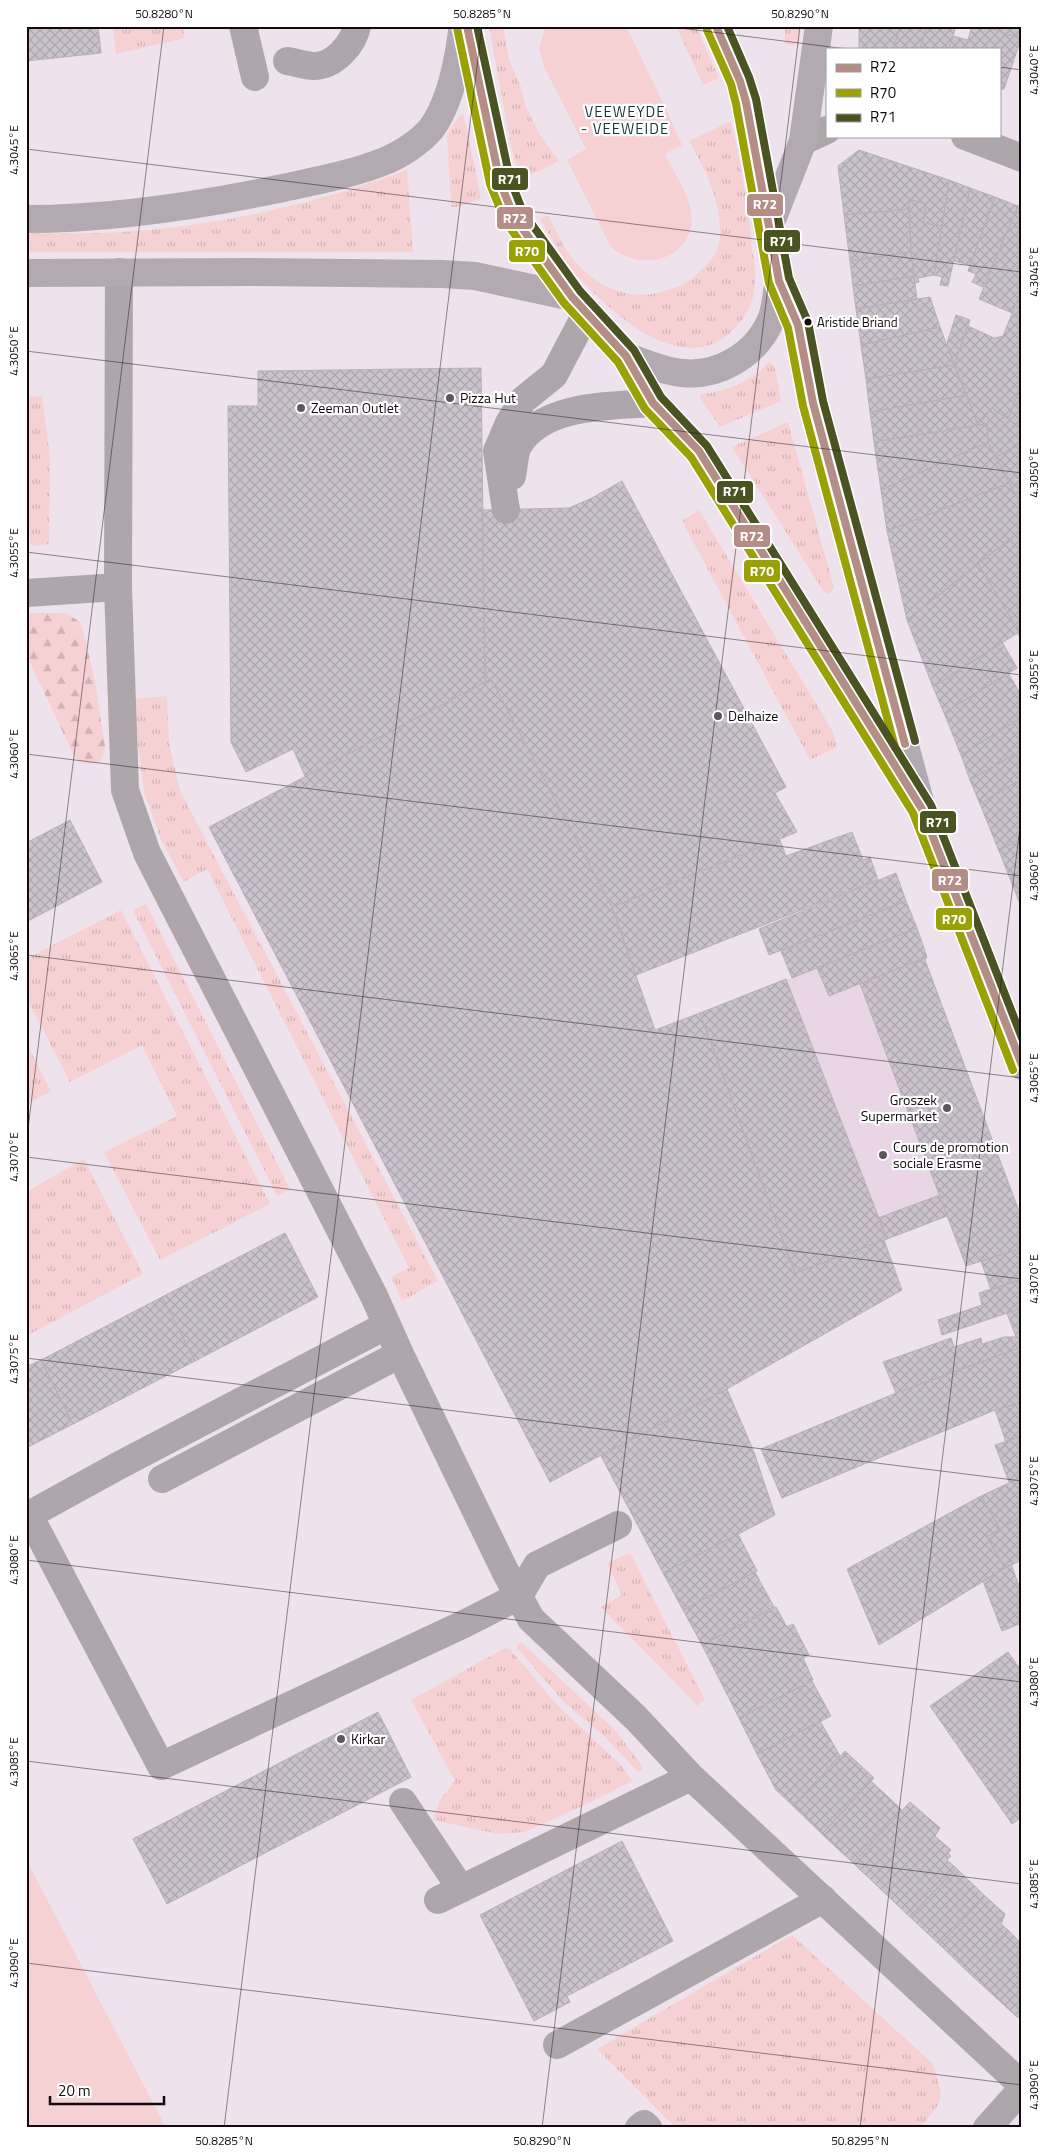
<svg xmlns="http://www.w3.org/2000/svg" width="1048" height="2154" viewBox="0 0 1048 2154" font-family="'Titillium Web',sans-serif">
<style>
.built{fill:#e9d5e5}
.grass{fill:url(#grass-tufts)}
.forest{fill:url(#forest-firs)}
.park{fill:#f6d1d3}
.building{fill:url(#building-cross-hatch);stroke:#b8b0b9}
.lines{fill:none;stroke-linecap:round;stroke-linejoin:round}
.minor{stroke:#ada7ab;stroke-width:28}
.major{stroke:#b2aab0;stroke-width:28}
.bus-1-casing{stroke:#fff;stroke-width:11}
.bus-2-casing{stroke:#fff;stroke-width:11}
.bus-3-casing{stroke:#fff;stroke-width:11}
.bus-1{stroke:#b38d86;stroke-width:8}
.bus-2{stroke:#9aa104;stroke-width:8}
.bus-3{stroke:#4a5321;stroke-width:8}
.ticks{fill:none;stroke:#110b10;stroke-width:1;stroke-opacity:0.45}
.bus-dot{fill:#110b10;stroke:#fff;stroke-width:2}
.poi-dot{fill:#5e565d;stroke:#fff;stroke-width:2}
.labels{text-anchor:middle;stroke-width:4.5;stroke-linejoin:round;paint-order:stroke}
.bus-label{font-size:13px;fill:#110b10;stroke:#fff;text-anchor:start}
.poi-label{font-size:14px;fill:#110b10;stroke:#fff;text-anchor:start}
.neighbourhood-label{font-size:15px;letter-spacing:1px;fill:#14363a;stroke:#fff}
.line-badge{stroke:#fff;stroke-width:2}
.badge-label{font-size:14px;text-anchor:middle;font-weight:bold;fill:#fff}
.neatline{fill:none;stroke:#110b10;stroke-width:2}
.ticks-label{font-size:12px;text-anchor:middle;fill:#110b10}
</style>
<defs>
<pattern id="grass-tufts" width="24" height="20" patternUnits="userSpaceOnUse" patternTransform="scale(1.25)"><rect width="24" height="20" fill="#f6d1d3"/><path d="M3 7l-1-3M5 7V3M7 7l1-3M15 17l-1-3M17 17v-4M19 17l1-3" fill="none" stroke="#d2b2b4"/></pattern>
<pattern id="forest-firs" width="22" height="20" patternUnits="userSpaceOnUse" patternTransform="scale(1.25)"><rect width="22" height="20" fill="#f6d1d3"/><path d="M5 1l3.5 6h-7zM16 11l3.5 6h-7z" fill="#d2b2b4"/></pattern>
<pattern id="building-cross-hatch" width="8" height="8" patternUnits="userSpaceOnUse" patternTransform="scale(1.25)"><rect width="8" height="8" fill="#cac3cc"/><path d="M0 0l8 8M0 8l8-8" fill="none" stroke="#aca6ae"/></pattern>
</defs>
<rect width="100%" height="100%" fill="#eee2ec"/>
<path class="built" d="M927,957L925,960L981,1261L966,1266L947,1216L795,1273L700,1013L817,968L829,996Z"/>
<path class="grass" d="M113,26H182L185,38L116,54Z
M489,26H503L509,60L521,87L525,105L540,135L559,161L520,180L511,146Z
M676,26H696L719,78L703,85Z
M785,26H801L799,41L794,45L785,44Z
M460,115H463L466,125L481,198L458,207H451L447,135Z
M731,121C741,163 748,205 752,248C754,263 757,278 754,293C750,312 738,328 722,339C672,371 606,308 575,273C561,256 551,237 540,219L548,215C553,225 558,235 563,245C583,279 623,304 662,292C677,287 684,285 696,275C707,265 719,254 720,238C722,202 706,171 689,141Z
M407,170L413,252H26V233C50,233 75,234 99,233C201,230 311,206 407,170Z
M768,362L774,365L781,401L720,427L700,398L701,394C721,393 757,380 768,362Z
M42,396L50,458L49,544L31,546L26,502V397Z
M788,422L834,588L830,593L824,592L732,447Z
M699,510L833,732L837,747L810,760L682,521Z
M167,696L169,743L180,791L438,1281L402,1301L391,1277L409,1268L207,869L184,882L161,840L144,791L132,699Z
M146,904L290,1189L277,1196L133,910Z
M121,910L270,1204L160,1260L104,1152L177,1116L142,1045L70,1082L26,997V959Z
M26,1043L51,1091L26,1105Z
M84,1159L143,1274L26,1336V1192Z
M630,1553L705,1700L697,1705L601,1607L622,1595L607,1563Z
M522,1643L616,1731L641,1764L643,1770L638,1772L604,1736L564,1702L517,1648V1644Z
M505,1648L510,1649L557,1705L620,1764L632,1781L591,1802L525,1832L498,1834L433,1820L440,1800L455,1781L411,1700Z
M792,1935L932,2063C945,2099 945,2100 919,2128H676L597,2049Z"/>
<path class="forest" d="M26,613H67L81,623L95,681L105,746L103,755L99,763L88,764L75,758L26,654Z"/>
<path class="park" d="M546,26H626L665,107L682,145L665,154C672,169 687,192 690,207C701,256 644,276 611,247L570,166L567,160L586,149L544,67L539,49Z
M26,1859L166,2128H26Z"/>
<path class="building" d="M26,26H98L101,53L26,61Z
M859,26H900L893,49H859Z
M900,26H927L920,49H893Z
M927,26H956L949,49H920Z
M972,26H984L1021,39L1004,89L999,90V49H949L953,36L968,40Z
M984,26H1022V37L1021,39Z
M859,150L949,180L942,226L923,223L926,204L909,199V209L844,215L838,166Z
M949,180L970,188L948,286L940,285L942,277L934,275Z
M970,188L995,197L970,265L954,261Z
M995,197L1018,206L983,287L972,282L976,274L968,271Z
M909,199L926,204L923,223L942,226L934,275L918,278L919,282L915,283L911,252Z
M1018,206L1022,207V289L1012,313L979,299Z
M909,209L911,252L850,261L844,215Z
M911,252L914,276L853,286L850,261Z
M914,276L917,299L856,309L853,286Z
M1022,289V383L1008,419L992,408L978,425L954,365L968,326L994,338L1003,336Z
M930,297L940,327L861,345L856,309Z
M956,315L970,320L954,365L947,343Z
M940,327L954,365L866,379L861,345Z
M954,365L967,395L870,412L866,379Z
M481,368L485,682L305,776L293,749L246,772L231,742L228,406H258V371Z
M1022,383V428L1008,419Z
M967,395L978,425L874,442L870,412Z
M992,408L1022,428V443L996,457L988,442L987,424L978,425Z
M987,424L988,442L881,490L874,442Z
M988,442L1009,483L887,531L881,490Z
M1022,443V506L996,457Z
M622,481L786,787L775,793L797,832L612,907L491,679L485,682L482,510L569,508L592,498Z
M1009,483L1022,506V530L907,620L887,531Z
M1022,530V630L1019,632L978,563Z
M978,563L1019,632L933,687L907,620Z
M1022,630V640L1017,633Z
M1002,642L1017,668L944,713L933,687Z
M1008,673L1020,693L1022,692V717L961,755L944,713Z
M491,679L612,907L655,1030L700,1013L795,1273L884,1240L902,1290L727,1389L550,1482L209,827Z
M1022,717V750L970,780L961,755Z
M1022,750V779L980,804L970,780Z
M1021,779L1022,837L999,851L980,804Z
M70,820L102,882L26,922V843Z
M852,832L863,860L870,857L878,880L636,975L612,907L780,840L786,856Z
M1022,837V880L1013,886L999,851Z
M896,873L906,901L769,955L759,929Z
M1022,880V909L1013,886Z
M906,901L917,928L792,978L781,951Z
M917,928L927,957L829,996L817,968Z
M927,957L925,960L1022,1219V1248L966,1266L860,984Z
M786,979L887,1239L795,1273L700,1013Z
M940,1195L947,1216L887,1239L878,1218Z
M285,1233L318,1297L195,1361L162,1297Z
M1022,1248V1279L991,1290L981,1261Z
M1022,1279V1308L942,1335L938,1320L982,1305L979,1293Z
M162,1297L195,1361L73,1424L41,1360Z
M1022,1308V1347L896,1393L883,1362L951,1338L954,1347L981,1338L982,1344L1004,1337H1016L1007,1313Z
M1022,1347V1402L995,1410L782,1498L761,1449L896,1393Z
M41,1360L73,1424L26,1448V1367Z
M727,1389L754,1452L775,1515L663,1573L601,1456Z
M1022,1402V1436L1006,1442L995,1410Z
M1022,1436V1477L1009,1482L995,1445Z
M1022,1477V1516L1000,1529L981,1496Z
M981,1496L1000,1529L987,1537L1005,1568L879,1645L847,1569Z
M1022,1516V1560L1005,1568L987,1537Z
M738,1534L757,1571L683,1610L663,1573Z
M1011,1564L1022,1594V1623L1002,1631L983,1581Z
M755,1572L774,1607L702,1645L683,1610Z
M776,1607L787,1627L793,1624L809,1655L803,1658L813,1680L739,1718L702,1645Z
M1008,1652L1022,1672V1817L1012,1824L930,1706Z
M812,1681L831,1716L757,1754L739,1718Z
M378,1712L411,1777L167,1904L133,1839Z
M820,1721L840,1756L793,1806L776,1790L757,1754Z
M845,1751L874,1778L822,1834L793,1806Z
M871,1781L902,1810L853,1863L822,1834Z
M910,1802L940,1828L935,1836L951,1850L948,1853L951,1856L947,1860L956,1868L910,1917L853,1863Z
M622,1841L673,1941L567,1996L570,2002L534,2021L480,1915Z
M956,1868L985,1896L940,1945L910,1917Z
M985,1896L1005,1914L1001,1924L1008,1930L968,1972L940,1945Z
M1008,1930L1022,1944V2018L1017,2017L968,1972Z"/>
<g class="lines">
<path class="minor" d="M243,26L255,77
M287,61C295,62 305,66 314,66C334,66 353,45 357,26
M965,136L1022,158
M803,141L827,130
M119,272L118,587L125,790L147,853L374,1296L400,1354L505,1571L531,1619L636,1718L691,1777L1022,2085
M512,476C514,468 514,454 518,446C542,404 610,406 653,403
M506,510L497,451L509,423L523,400L554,375L586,314
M26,593L118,587
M387,1325L118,1466L29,1515L161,1766L466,1623L519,1596L537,1565L618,1525
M162,1479L400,1354
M403,1802L461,1889
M438,1900L691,1777
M557,2045L823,1899
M639,2128L644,2124L648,2128
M987,2128L1022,2089"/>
<path class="major" d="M467,26L500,182L514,217L572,297L626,356L653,403L699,451L907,784
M716,26L740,81L746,102L770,225L779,281L798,325L813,403L922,809L1022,1066
M26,219C110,219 196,206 278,189C314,181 350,175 385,161C400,155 420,142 431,129C450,104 458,62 462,32
M770,225L803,141L819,26
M26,273L252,272L442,274L475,276L572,297
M626,356C644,363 663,371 682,373C718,377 755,355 770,322C776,310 776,294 779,281"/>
<g class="bus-1-casing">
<path id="bus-1" d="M467,26L500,182L514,217L572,297L626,356L653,403L699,451L922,809L1022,1065
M716,26L740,81L746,102L779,281L798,325L813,403L905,744"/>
</g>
<g class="bus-2-casing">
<path id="bus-2" d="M457,28L490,184L505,221L564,303L618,362L645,409L691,457L913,813L1013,1070
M707,30L731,84L736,104L769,283L788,328L803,406L895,747"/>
</g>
<g class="bus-3-casing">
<path id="bus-3" d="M477,26L510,179L523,212L580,291L634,350L661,397L707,446L931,805L1022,1038
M727,26L749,77L756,99L789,278L808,322L823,401L915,741"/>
</g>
<use href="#bus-1" class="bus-1"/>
<use href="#bus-2" class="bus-2"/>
<use href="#bus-3" class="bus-3"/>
</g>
<path class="ticks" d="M664,26L847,49M999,67L1022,70M26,149L1022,272M26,351L1022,473M26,552L1022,675M26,754L1022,876M26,955L1022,1078M26,1145L164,26M26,1157L1022,1279M26,1358L1022,1481M26,1560L1022,1682M26,1761L1022,1884M26,1963L1022,2085M224,2128L482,26M542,2128L800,26M860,2128L1022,811"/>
<circle class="bus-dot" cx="808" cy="322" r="4.5"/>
<g class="poi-dot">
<circle cx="450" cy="398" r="5"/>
<circle cx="301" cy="408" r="5"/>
<circle cx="718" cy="716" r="5"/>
<circle cx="947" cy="1108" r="5"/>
<circle cx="883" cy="1155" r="5"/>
<circle cx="341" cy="1739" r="5"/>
</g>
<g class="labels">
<g class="bus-label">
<text x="817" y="327">Aristide Briand</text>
</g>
<g class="poi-label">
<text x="460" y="403">Pizza Hut</text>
<text x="311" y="413">Zeeman Outlet</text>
<text x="728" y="721">Delhaize</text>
<text x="937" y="1105" text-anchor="end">Groszek<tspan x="937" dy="16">Supermarket</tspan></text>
<text x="893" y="1152">Cours de promotion<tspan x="893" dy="16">sociale Erasme</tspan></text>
<text x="351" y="1744">Kirkar</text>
</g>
<g class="neighbourhood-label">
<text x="625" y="117">VEEWEYDE<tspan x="625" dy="17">- VEEWEIDE</tspan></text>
</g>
</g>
<g class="line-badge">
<rect x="491" y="167" width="38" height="24" rx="5" fill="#4a5321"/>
<rect x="746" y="193" width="38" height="24" rx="5" fill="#b38d86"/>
<rect x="496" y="206" width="38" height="24" rx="5" fill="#b38d86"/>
<rect x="763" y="229" width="38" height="24" rx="5" fill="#4a5321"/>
<rect x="508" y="239" width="38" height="24" rx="5" fill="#9aa104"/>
<rect x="716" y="480" width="38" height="24" rx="5" fill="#4a5321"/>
<rect x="733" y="524" width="38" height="24" rx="5" fill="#b38d86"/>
<rect x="743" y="559" width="38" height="24" rx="5" fill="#9aa104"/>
<rect x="919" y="810" width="38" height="24" rx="5" fill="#4a5321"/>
<rect x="931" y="868" width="38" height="24" rx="5" fill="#b38d86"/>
<rect x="935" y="907" width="38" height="24" rx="5" fill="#9aa104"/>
</g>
<g class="badge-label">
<text x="510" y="184">R71</text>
<text x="765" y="209">R72</text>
<text x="515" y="223">R72</text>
<text x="782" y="246">R71</text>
<text x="527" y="256">R70</text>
<text x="735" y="496">R71</text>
<text x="752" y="541">R72</text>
<text x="762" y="576">R70</text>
<text x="938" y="827">R71</text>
<text x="950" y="885">R72</text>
<text x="954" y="924">R70</text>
</g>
<rect width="1048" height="2154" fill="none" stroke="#ffffff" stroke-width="55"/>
<rect x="826" y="48" width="175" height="90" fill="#ffffff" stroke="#a09d9f"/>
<rect x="836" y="64" width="25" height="8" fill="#b38d86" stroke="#a09d9f"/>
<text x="870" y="72" font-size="15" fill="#110b10">R72</text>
<rect x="836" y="89" width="25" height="8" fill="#9aa104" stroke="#a09d9f"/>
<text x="870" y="98" font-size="15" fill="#110b10">R70</text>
<rect x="836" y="114" width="25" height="8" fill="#4a5321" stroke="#a09d9f"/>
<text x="870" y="122" font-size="15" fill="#110b10">R71</text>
<path d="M50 2096v8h114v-8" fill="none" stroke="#110b10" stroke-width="2.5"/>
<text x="58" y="2096" font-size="15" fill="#110b10" stroke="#ffffff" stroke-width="4" paint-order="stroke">20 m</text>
<rect x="28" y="28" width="992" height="2098" class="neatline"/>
<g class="ticks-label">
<text x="164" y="18">50.8280°N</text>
<text x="482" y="18">50.8285°N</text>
<text x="800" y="18">50.8290°N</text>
<text transform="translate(1034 70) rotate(-90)" y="4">4.3040°E</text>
<text transform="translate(14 150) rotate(-90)" y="4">4.3045°E</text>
<text transform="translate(1034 272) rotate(-90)" y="4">4.3045°E</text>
<text transform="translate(14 351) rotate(-90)" y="4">4.3050°E</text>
<text transform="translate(1034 473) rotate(-90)" y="4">4.3050°E</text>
<text transform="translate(14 553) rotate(-90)" y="4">4.3055°E</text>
<text transform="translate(1034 675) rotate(-90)" y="4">4.3055°E</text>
<text transform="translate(14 754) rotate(-90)" y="4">4.3060°E</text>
<text transform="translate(1034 876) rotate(-90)" y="4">4.3060°E</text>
<text transform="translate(14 956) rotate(-90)" y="4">4.3065°E</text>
<text transform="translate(1034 1078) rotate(-90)" y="4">4.3065°E</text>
<text transform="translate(14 1157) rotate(-90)" y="4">4.3070°E</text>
<text transform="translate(1034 1279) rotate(-90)" y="4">4.3070°E</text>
<text transform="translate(14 1359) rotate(-90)" y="4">4.3075°E</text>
<text transform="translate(1034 1481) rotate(-90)" y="4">4.3075°E</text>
<text transform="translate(14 1560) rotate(-90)" y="4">4.3080°E</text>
<text transform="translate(1034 1682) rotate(-90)" y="4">4.3080°E</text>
<text transform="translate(14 1762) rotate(-90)" y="4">4.3085°E</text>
<text transform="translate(1034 1884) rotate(-90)" y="4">4.3085°E</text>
<text transform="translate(14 1963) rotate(-90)" y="4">4.3090°E</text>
<text transform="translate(1034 2085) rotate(-90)" y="4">4.3090°E</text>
<text x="224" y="2145">50.8285°N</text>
<text x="542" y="2145">50.8290°N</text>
<text x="860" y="2145">50.8295°N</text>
</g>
</svg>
